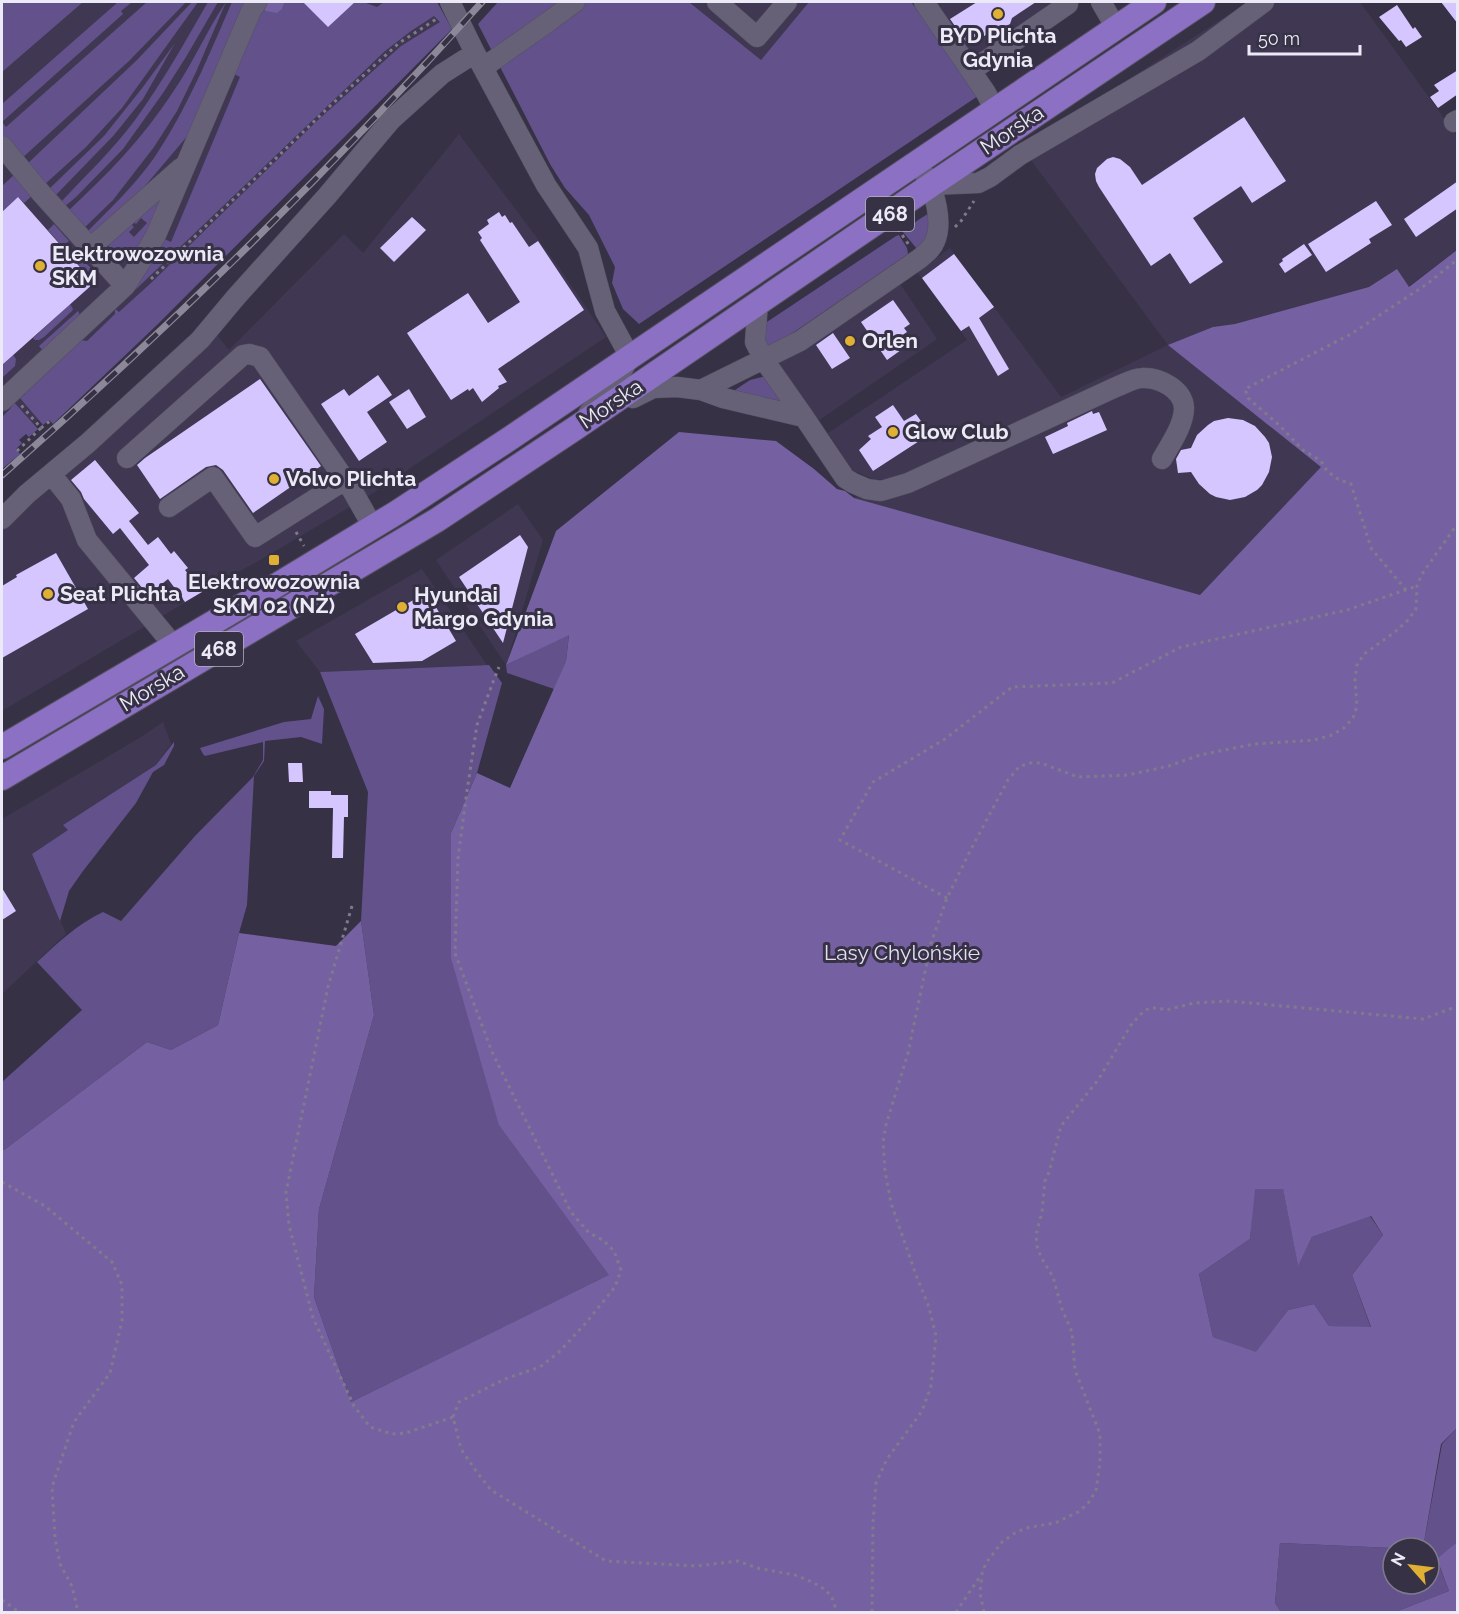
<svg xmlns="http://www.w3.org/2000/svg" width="1459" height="1614" viewBox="0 0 1459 1614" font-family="Raleway,sans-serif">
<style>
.built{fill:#403852}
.green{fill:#63518c}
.forest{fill:#7561a1;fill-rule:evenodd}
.building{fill:#d5c6ff}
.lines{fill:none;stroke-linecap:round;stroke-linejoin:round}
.minor-casing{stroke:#544f60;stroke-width:21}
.major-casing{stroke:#544f60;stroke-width:26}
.path{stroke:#7f7b8c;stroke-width:3;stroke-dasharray:3 4.5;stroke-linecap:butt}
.minor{stroke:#666177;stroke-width:20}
.major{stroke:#8b70c3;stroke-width:24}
.rail-casing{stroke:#8c8899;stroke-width:7}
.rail{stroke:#363145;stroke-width:4.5;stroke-dasharray:14;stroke-linecap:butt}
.poi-dot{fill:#dfb034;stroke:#363145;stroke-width:2}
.labels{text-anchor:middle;stroke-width:6;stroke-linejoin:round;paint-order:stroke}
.shield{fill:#363145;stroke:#b6b2c2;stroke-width:1.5}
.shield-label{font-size:20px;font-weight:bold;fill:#edeaf7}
.poi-label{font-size:21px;font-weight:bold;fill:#edeaf7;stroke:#363145;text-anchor:start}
.street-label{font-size:21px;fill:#edeaf7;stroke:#363145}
.park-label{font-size:21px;fill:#e4e0f2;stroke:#363145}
</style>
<rect width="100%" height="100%" fill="#363145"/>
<path class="built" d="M2,2H420L440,22L67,394L2,452Z
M689,2H809L761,60Z
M911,2H1052L1045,7L1039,29L969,79Z
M1248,2H1360L1457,136V250L1408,287L1397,269L1369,287L1235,324L1213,327L1322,467L1200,595L1132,585L854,498L890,479L875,480L852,470L828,433L967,340L917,272L950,248L1061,397L1168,345L1022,148Z
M459,134L558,266L606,337L370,495L262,559L218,583L2,711V524L216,334L229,350L344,234L363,253Z
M885,261L937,339L818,421L762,343Z
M518,504L543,540L506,665L436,560Z
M422,569L487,665L320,672L296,641Z
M163,722L171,744L156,765L64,824L69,830L32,854L66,934L2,994V819L141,737Z"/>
<path class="green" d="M2,2H83L2,72Z
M118,2H132L121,11L123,14L2,122L6,127L147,2H186L129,61L21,159L2,138V104Z
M192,2H198L122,108L86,147L44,185L26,165L137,60Z
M208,2H218L186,57L163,93L123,149L76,197L64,207L60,203C85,176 113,150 135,120C162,83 185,42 208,2Z
M226,2L196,72L177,111L154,147L113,200L83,229L67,212C107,175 143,138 173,92C193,63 207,30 226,2Z
M232,2H250L195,127L122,213L91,239L86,233C110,209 134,186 154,158C187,109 209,55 232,2Z
M285,2H314L309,7L328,26L355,2H365L366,3L377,7L384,2H437L452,29L158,324L53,424L49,420L43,425L20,398L25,394L23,391L80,340L87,341L115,314V309L119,312L151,283L318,120L401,46L440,22L434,16L411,31L385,51L131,294L129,292L162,238L171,242L240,77L232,73L261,7L282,9Z
M498,2H689L761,60L809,2H911L952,56L978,96L639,324L623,309L612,283L615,267L589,215L565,188L550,164L478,24Z
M175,43L143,99L114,135L54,197L48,190L104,136L143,87Z
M15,174L34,194L24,203L18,197L2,212V186Z
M168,187L134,260C120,266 103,255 111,240C115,233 124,227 129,222L134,227L129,232L134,237L147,223L141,218L136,224L131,219Z
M929,213L928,238L917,249L903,232V230Z
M54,224L69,241L62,246L48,230Z
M899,235L907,248L908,254L775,345C762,348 763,336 761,326L896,236Z
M83,260C89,267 99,273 94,283L78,264Z
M70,304L73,309L72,311L44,337L39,340H35L33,338Z
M78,311L81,317L45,353L39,346Z
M13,355L16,359L15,366L2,378V365Z
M766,376L788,406L732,392L750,380Z
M12,400L38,429L29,437L26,434L19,440L22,443L16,449L20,454L2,469V417L11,408Z
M569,634L566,661L554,689L507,673L506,665Z
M489,665L502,683L477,773L451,833L610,1275L351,1402L314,1297L319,1209L374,1015L361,921L368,792L320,672Z
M318,696L324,709L322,744L301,737L265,741L264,761L254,776L247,905L239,933L218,1025L171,1050L147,1042L4,1150L2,1149V1082L82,1010L37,962C59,942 76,925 103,912L121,921L195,836L253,777L263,760V742L205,756L203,754L200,748L284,722L311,719Z
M174,742V746L164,765L153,772L136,803L83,871L69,891L60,921L32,854L68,830L63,825L156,765Z
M1283,1188L1298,1265L1312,1237L1370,1216L1383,1235L1352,1275L1371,1328L1329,1326L1314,1304L1288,1310L1256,1353L1213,1337L1199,1274L1250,1239L1254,1189Z
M1457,1428V1542L1437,1560L1449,1591L1395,1612H1281L1275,1603L1280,1543L1393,1548V1584H1429V1548H1423L1442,1444Z"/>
<path class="forest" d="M264,2H285L282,9L277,13L266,11L261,7Z
M1457,250L1458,1427L1441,1444L1423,1548H1393L1280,1543L1275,1603L1281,1612H2V1149L4,1150L147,1042L171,1050L218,1025L239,933L336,946L361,921L374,1015L319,1209L314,1297L351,1402L609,1275L499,1125L451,958V833L477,773L510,788L566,661L569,635L506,665L556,531L679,432L776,441L814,469L837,489L845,491L854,498L1200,595L1321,467L1168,345L1213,327L1235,324L1369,287L1397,269L1409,287ZM1255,1189H1283L1298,1266L1312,1237L1371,1216L1383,1235L1352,1275L1371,1327L1329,1326L1314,1304L1288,1310L1256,1352L1213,1337L1199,1274L1250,1239Z
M1457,1542V1612H1395L1449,1591L1437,1559Z"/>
<path class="building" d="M303,2H355L328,27Z
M977,2H1036L1012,18L1010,24L1004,27H998L969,46L950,19Z
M1441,2H1458V24Z
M1397,5L1413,29L1415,27L1422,37L1406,47L1401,40L1399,41L1379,17Z
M1458,70V94L1438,108L1430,97L1439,91L1434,85Z
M1244,117L1286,181L1252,203L1241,186L1193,218L1223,262L1190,284L1170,253L1151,266L1099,187L1096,181L1095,174L1097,168L1107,159L1113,157L1120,159L1130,167L1142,185Z
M1458,181V208L1416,237L1404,219Z
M18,197L94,283L2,365V212Z
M1376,201L1392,225L1369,239L1371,243L1326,272L1308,244Z
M499,212L502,217L505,215L510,223L512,222L529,247L538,241L584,310L498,369L507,382L498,386L499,388L482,402L473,388L469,391L468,389L451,400L407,333L468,293L488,323L520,302L480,240L482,238L478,232L489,224L487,220Z
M412,217L426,230L394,262L380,248Z
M1304,244L1312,255L1285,273L1279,264L1283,261L1282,259Z
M954,254L994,307L979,318L1009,369L998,376L969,326L961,331L922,278Z
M893,300L910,324L904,328L907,332L901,336L908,345L887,360L861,322Z
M833,333L850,358L832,369L816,345Z
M378,375L392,395L367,412L387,442L359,461L321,404L344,389L349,396Z
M260,379L321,466L253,513L223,470L216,465L206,467L160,499L137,465L145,458Z
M409,389L426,417L407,429L389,402Z
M893,405L904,421L916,414L930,434L873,471L859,450L871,439L868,436L882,427L875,417Z
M1092,411L1093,414L1099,412L1107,430L1053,454L1045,437L1068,426L1067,423Z
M1228,418L1243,420L1255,426L1265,437L1269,443L1272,457L1269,472L1262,485L1257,490L1245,497L1230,500L1216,497L1210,494L1199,484L1191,472L1178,473L1176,459L1181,450L1191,448L1197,435L1208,425L1214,421Z
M95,460L139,513L129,521L148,545L158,537L171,554L174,551L188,568L185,570L202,592L185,602L168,579L148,595L134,578L149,565L120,528L113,534L84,499L81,492L71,480Z
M520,535L528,547L503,643L459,577Z
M56,553L88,609L2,658V586L17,577L16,575Z
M427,592L456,641L422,661L373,663L355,634Z
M288,763H302L303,782H289Z
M309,791H331V795H348V817H344L343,858H332L333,808H309Z
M2,888L16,911L2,920Z"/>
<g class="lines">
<g class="minor-casing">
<path id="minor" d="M450,2L475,53L546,185L588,248L605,311L630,357L620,374L588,414
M717,2L757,37L787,2
M924,2L986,93L995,110
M1101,2L1116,28
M484,67L548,22L575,2
M971,71L1068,4
M1454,122L1458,120
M2,146L41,193L125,286
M931,185L978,183L990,177L1020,155L1198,51L1264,2
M90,248L181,168
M758,303L755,342L764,360L804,417
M701,390L800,341L919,259C925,254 932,249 935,241C943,223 935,191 925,175
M633,398L653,388L677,387L701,390L723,398L804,417L845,478L853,483L867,489L881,491L908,483L1116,387C1124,384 1134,378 1142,378C1159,377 1183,389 1184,408C1184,425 1170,445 1162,459
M2,401L125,286L141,261L156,235L251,11L257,2
M127,458L243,355L249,354L260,357L352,490L373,527
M51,474L71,499L87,540L174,646
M169,507L213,477L255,537L345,480
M2,519L27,494L88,443L200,340L236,297L327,196L391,120L442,74L475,53"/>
</g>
<g class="major-casing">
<path id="major" d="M2,747L277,585L396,513L512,437L1154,2
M2,778L437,520L577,427L931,185L1203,2"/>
</g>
<path class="path" d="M955,227L961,221L974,201
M898,229L909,245
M151,279L331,105L399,43L438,18
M41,428L50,421
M17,451L41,428L20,404
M296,532L304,546
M1406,590L1371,548L1351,484L1338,479L1327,471L1321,461L1303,450L1279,425L1248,398L1245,389L1351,334L1427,284L1458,259
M947,898L840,840L873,782L945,739L1012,687L1112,683L1181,647L1347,610L1417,586
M352,906L328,987L286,1192L289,1225L313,1318L354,1406L370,1427L392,1434L406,1433L453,1417L461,1449L476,1471L491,1490L606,1561L697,1566L738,1561L757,1568L795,1575L812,1582L826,1590L832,1598L837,1612
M2,1182L45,1206L112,1262L122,1285V1321L110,1373L74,1422L52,1487L55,1538L60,1564L72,1586L78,1612
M453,1417L459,1402L505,1379L540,1367L559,1352L585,1324L615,1287L621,1270L614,1251L603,1240L589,1233L571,1212L492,1052L455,953L458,858L467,791L477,725L493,682L499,667
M2,1600L19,1612
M872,1612L873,1523L876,1483L887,1459L922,1411L931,1386L936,1336L929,1307L916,1275L891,1203L885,1171L883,1142L886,1125L908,1053L931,943L947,898L970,851L1008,780L1019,767L1029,763H1041L1078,777L1128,775L1169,766L1200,755L1254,744L1314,740L1332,735L1344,728L1353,718L1357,706L1355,680L1357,665L1364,654L1395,632L1408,620L1416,609L1417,586L1422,574L1458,523
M956,1612L981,1575
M984,1612L980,1593L982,1574L986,1563L1002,1542L1015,1533L1026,1528L1055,1523L1080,1511L1090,1501L1096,1490L1100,1462V1434L1075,1370L1072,1332L1062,1309L1053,1277L1041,1257L1037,1246L1036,1235L1042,1212L1045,1181L1049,1172L1061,1126L1098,1080L1131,1025L1141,1014L1149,1008H1158L1166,1010L1194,1003L1229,1001L1423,1019L1458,1006"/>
<use href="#minor" class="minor"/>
<use href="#major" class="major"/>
<g class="rail-casing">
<path id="rail" d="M2,475C170,327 332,169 482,2"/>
</g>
<use href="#rail" class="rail"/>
</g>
<g class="poi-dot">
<circle cx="998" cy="14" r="6"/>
<circle cx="40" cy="266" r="6"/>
<circle cx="850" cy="341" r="6"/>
<circle cx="893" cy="432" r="6"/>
<circle cx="274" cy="479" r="6"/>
<rect x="268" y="554" width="12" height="12" rx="3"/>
<circle cx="48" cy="594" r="6"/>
<circle cx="402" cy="607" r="6"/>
</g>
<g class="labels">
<g class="shield">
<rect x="866" y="197" width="48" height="34" rx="4.5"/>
<rect x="195" y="632" width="48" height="34" rx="4.5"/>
</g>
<g class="shield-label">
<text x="890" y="221">468</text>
<text x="219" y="656">468</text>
</g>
<g class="poi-label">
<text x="998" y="43" text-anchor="middle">BYD Plichta<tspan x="998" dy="24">Gdynia</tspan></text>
<text x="52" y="261">Elektrowozownia<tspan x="52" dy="24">SKM</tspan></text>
<text x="862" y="348">Orlen</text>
<text x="905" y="439">Glow Club</text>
<text x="286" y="486">Volvo Plichta</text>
<text x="274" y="589" text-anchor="middle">Elektrowozownia<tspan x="274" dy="24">SKM 02 (NŻ)</tspan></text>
<text x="60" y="601">Seat Plichta</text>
<text x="414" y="602">Hyundai<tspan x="414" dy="24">Margo Gdynia</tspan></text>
</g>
<g class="street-label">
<text transform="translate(1012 130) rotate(-34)" y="7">Morska</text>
<text transform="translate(611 404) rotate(-34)" y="7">Morska</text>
<text transform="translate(152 688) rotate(-31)" y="7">Morska</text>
</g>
<g class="park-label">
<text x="902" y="960">Lasy Chylońskie</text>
</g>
</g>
<rect width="1459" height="1614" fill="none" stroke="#edeaf7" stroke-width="6"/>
<g transform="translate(1411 1566) rotate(298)"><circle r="28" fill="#363145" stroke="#7f7b8c" stroke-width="1.5"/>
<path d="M0-4.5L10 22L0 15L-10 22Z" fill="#dfb034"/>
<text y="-9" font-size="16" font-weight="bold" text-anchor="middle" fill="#edeaf7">N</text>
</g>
<path d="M1249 45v9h111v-9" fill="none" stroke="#edeaf7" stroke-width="3"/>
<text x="1258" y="45" font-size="18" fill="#edeaf7" stroke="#363145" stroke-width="4.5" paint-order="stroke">50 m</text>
</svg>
